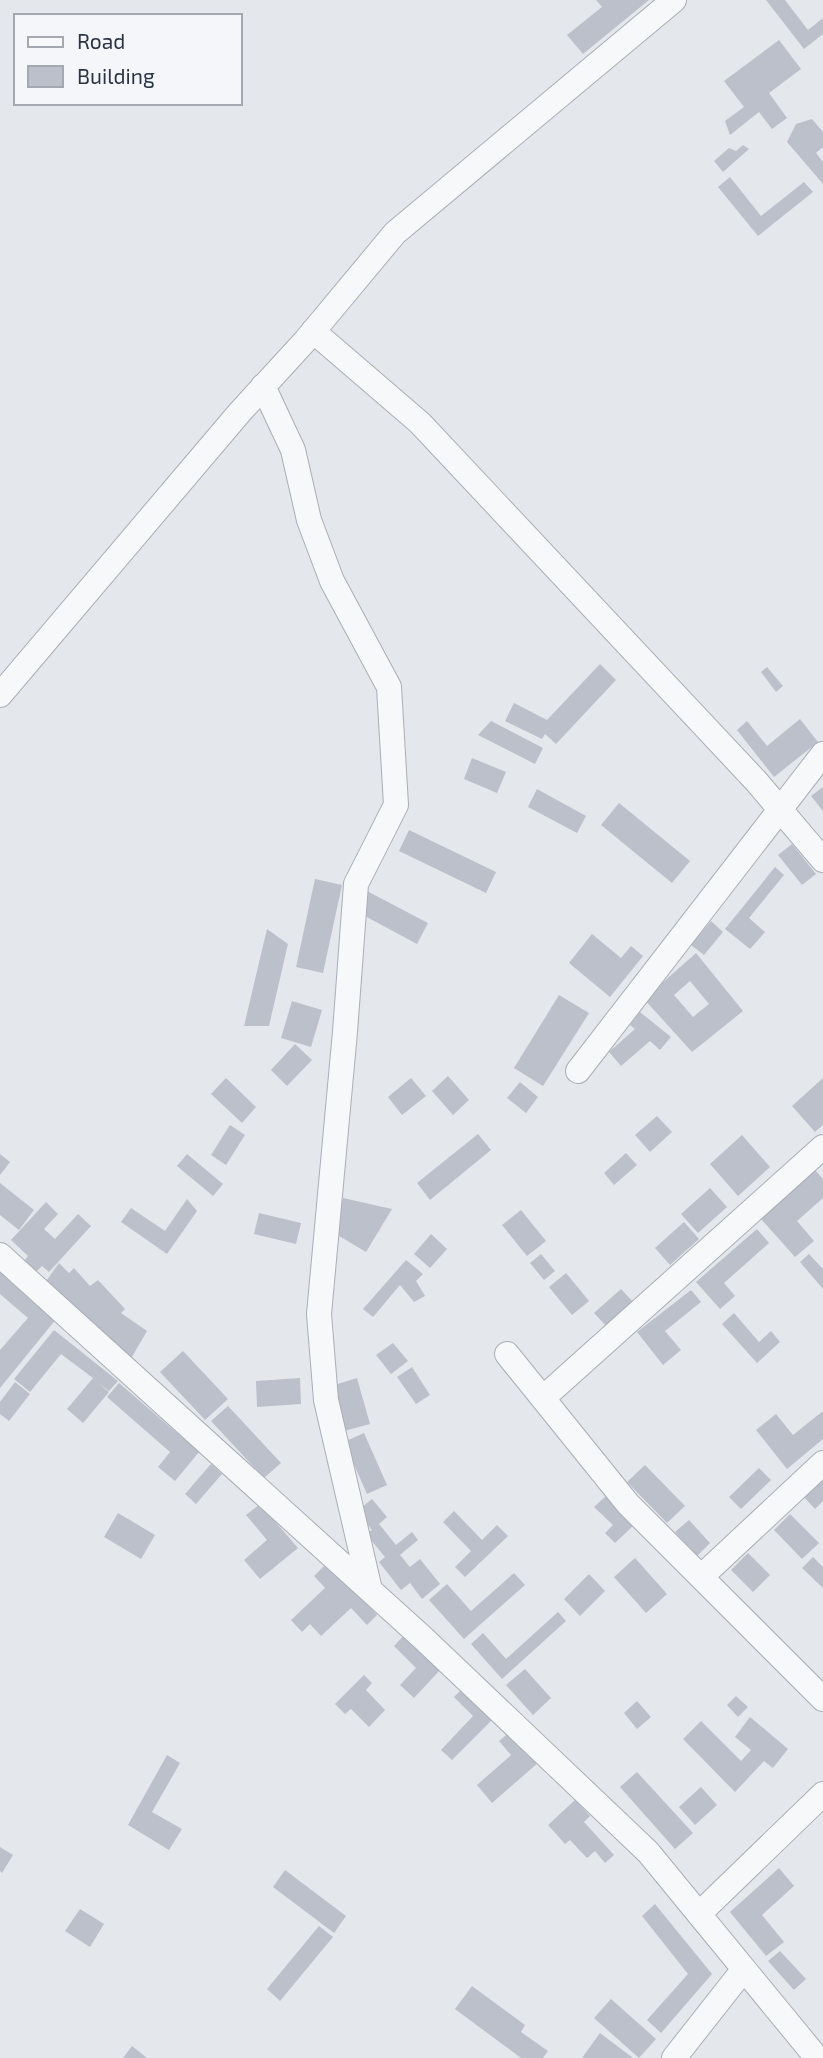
<svg xmlns="http://www.w3.org/2000/svg" width="823" height="2058" viewBox="0 0 823 2058" font-family="'Exo 2',sans-serif">
<style>
.building{fill:#bbc0ca;fill-rule:evenodd}
.lines{fill:none;stroke-linecap:round;stroke-linejoin:round}
.minor-casing{stroke:#a9aeb7;stroke-width:26}
.minor{stroke:#f7f8fa;stroke-width:24}
</style>
<rect width="100%" height="100%" fill="#e4e7ec"/>
<path class="building" d="M596,0H649L583,54L567,35L602,7Z
M766,0H785L808,30L823,18V34L804,49Z
M779,40L801,69L769,93L787,118L772,129L759,112L730,135L725,121L744,107L724,81Z
M812,119L823,132V147L816,153L823,162V184L787,142L796,124Z
M743,145L749,149L723,172L714,161L729,148L736,151Z
M730,177L761,216L804,182L813,192L758,236L718,187Z
M600,664L616,680L556,744L545,734L542,739L505,721L514,703L547,720Z
M767,667L783,686L776,692L761,672Z
M800,719L818,742L774,777L737,730L747,721L767,746Z
M491,721L543,748L535,764L478,735Z
M472,758L506,772L497,793L464,779Z
M823,787V811L811,796Z
M537,789L586,816L577,833L528,807Z
M619,803L690,861L672,883L601,825Z
M409,830L496,872L486,893L399,851Z
M792,844L816,874L802,885L778,855Z
M775,867L784,875L749,918L765,932L750,949L725,929Z
M315,879L342,885L323,973L296,967Z
M365,890L428,923L417,944L363,915Z
M711,921L723,932L704,955L691,945Z
M267,929L288,944L269,1026H244Z
M592,934L621,958L631,946L643,956L610,997L569,963Z
M696,953L743,1011L692,1052L644,999ZM690,981L709,1004L693,1017L674,995Z
M559,995L589,1013L543,1086L514,1068Z
M292,1001L322,1010L311,1047L281,1038Z
M640,1012L671,1037L660,1050L650,1041L621,1066L609,1052L635,1029L630,1025Z
M295,1044L312,1060L287,1086L271,1070Z
M448,1076L469,1100L453,1115L432,1091Z
M226,1078L256,1107L242,1123L211,1094Z
M411,1078L426,1096L402,1115L388,1097Z
M823,1078V1125L815,1132L792,1106Z
M520,1082L538,1097L526,1113L507,1098Z
M657,1116L672,1132L650,1152L635,1135Z
M230,1125L245,1135L226,1165L211,1155Z
M478,1134L491,1150L430,1200L417,1183Z
M742,1135L770,1167L738,1196L710,1164Z
M626,1153L637,1165L614,1185L604,1173Z
M0,1154L10,1162L0,1175Z
M187,1154L223,1184L213,1196L177,1166Z
M815,1170L823,1179V1198L797,1221L814,1241L795,1257L761,1219Z
M0,1183L34,1210L19,1230L0,1215Z
M710,1188L727,1207L698,1233L681,1214Z
M343,1198L392,1209L366,1252L334,1233Z
M187,1199L197,1211L167,1254L121,1222L131,1208L165,1231Z
M46,1202L58,1214L44,1229L55,1239L78,1214L91,1226L49,1272L42,1266L36,1272L24,1261L28,1256L11,1240Z
M521,1210L546,1241L527,1256L502,1225Z
M259,1213L301,1223L296,1244L254,1234Z
M684,1222L699,1239L670,1265L655,1248Z
M757,1229L769,1243L724,1283L735,1296L720,1309L696,1282Z
M431,1234L447,1249L430,1268L414,1254Z
M541,1254L555,1271L544,1280L530,1263Z
M809,1254L823,1269V1289L800,1262Z
M406,1260L423,1274L416,1281L425,1296L414,1302L400,1285L373,1317L363,1309Z
M59,1263L69,1273L74,1268L90,1286L98,1280L125,1309L121,1313L147,1331L129,1362L42,1287Z
M0,1268L57,1318L0,1388V1350L28,1318L0,1294Z
M566,1273L589,1301L572,1315L549,1287Z
M621,1289L634,1303L607,1327L594,1313Z
M691,1290L701,1302L665,1331L681,1350L663,1365L637,1332Z
M734,1313L759,1342L771,1331L780,1342L757,1363L722,1324Z
M54,1330L118,1381L109,1391L97,1382L109,1392L83,1423L67,1409L93,1378L61,1354L30,1392L14,1379Z
M393,1343L408,1361L391,1374L376,1355Z
M183,1351L228,1399L205,1420L160,1372Z
M412,1367L430,1395L416,1404L397,1377Z
M300,1378L301,1404L257,1407L256,1381Z
M357,1378L370,1424L344,1431L331,1386Z
M15,1382L30,1394L9,1421L0,1414V1402Z
M119,1383L199,1452L175,1481L158,1467L170,1452L107,1397Z
M228,1406L281,1463L264,1478L211,1421Z
M823,1411V1439L787,1469L756,1430L776,1414L793,1435Z
M364,1433L387,1485L367,1494L344,1442Z
M211,1464L222,1474L196,1504L185,1494Z
M645,1465L685,1506L667,1523L627,1482Z
M759,1468L771,1480L741,1509L729,1497Z
M823,1478V1501L815,1509L804,1497Z
M606,1496L634,1525L615,1543L605,1533L613,1525L594,1507Z
M372,1499L387,1517L379,1524L396,1545L412,1532L418,1540L400,1555L410,1567L420,1559L440,1584L422,1599L410,1583L401,1590L379,1562L385,1557L366,1534L372,1530L357,1511Z
M260,1504L298,1548L260,1579L244,1560L267,1540L246,1515Z
M454,1511L482,1540L497,1525L508,1536L465,1577L455,1567L471,1551L443,1522Z
M118,1513L155,1535L141,1559L104,1537Z
M790,1514L819,1543L802,1559L774,1530Z
M689,1520L710,1543L697,1556L675,1532Z
M748,1553L770,1575L753,1592L731,1570Z
M813,1557L823,1567V1588L802,1568Z
M635,1558L667,1594L646,1613L614,1577Z
M328,1562L377,1615L367,1625L351,1608L321,1636L310,1624L302,1632L291,1620L325,1588L314,1576Z
M514,1573L525,1585L464,1639L429,1600L447,1584L471,1611Z
M589,1574L605,1591L580,1616L564,1599Z
M558,1612L566,1621L502,1679L471,1644L483,1633L506,1659Z
M406,1633L442,1668L414,1698L400,1685L416,1668L394,1646Z
M525,1669L551,1698L533,1715L506,1685Z
M364,1675L372,1683L366,1690L385,1710L369,1727L351,1709L345,1714L335,1704Z
M464,1687L495,1717L452,1760L441,1750L473,1716L454,1697Z
M736,1696L748,1707L738,1717L727,1705Z
M637,1701L651,1717L637,1729L624,1713Z
M750,1717L788,1749L773,1768L764,1761L735,1792L683,1739L701,1721L741,1761L751,1750L735,1737Z
M511,1731L539,1762L492,1803L477,1785L511,1755L499,1741Z
M167,1755L180,1763L152,1812L182,1829L169,1850L128,1825Z
M637,1772L693,1833L675,1849L620,1787Z
M701,1787L717,1805L695,1825L679,1807Z
M575,1800L590,1816L584,1822L614,1855L605,1863L595,1851L587,1858L570,1840L565,1844L548,1825Z
M0,1847L13,1855L2,1873L0,1871Z
M779,1868L794,1886L762,1915L784,1942L766,1956L730,1912Z
M285,1870L346,1916L334,1933L273,1887Z
M655,1904L712,1974L661,2033L647,2020L688,1974L642,1916Z
M80,1909L104,1924L90,1947L65,1931Z
M319,1926L333,1937L280,2001L267,1989Z
M780,1951L806,1979L794,1990L768,1961Z
M472,1986L525,2025L521,2032L548,2051L543,2058H521L455,2009Z
M611,1999L656,2039L639,2058L594,2018Z
M600,2033L633,2058H582Z
M132,2046L147,2058H123Z"/>
<g class="lines">
<g class="minor-casing">
<path id="minor" d="M313,331L420,423L756,781L823,860
M263,386L293,450L309,520L332,581L389,687L396,805L356,884L345,1032L319,1314L326,1400L370,1590
M0,695L240,412L306,340L395,233L674,0
M578,1071L823,754
M0,1255L424,1639L648,1852L817,2058
M507,1354L628,1504L823,1699
M543,1398L823,1147
M701,1577L823,1463
M699,1914L823,1794
M674,2058L744,1969"/>
</g>
<use href="#minor" class="minor"/>
</g>
<rect x="14" y="14" width="228" height="91" fill="#f4f6f9" stroke="#a4a8b1" stroke-width="2"/>
<rect x="28" y="37" width="35" height="10" fill="#f7f8fa" stroke="#a4a8b1" stroke-width="2"/>
<text x="77" y="49" font-size="21" fill="#2b3445">Road</text>
<rect x="28" y="66" width="35" height="21" fill="#bbc0ca" stroke="#a4a8b1" stroke-width="2"/>
<text x="77" y="84" font-size="21" fill="#2b3445">Building</text>
</svg>
